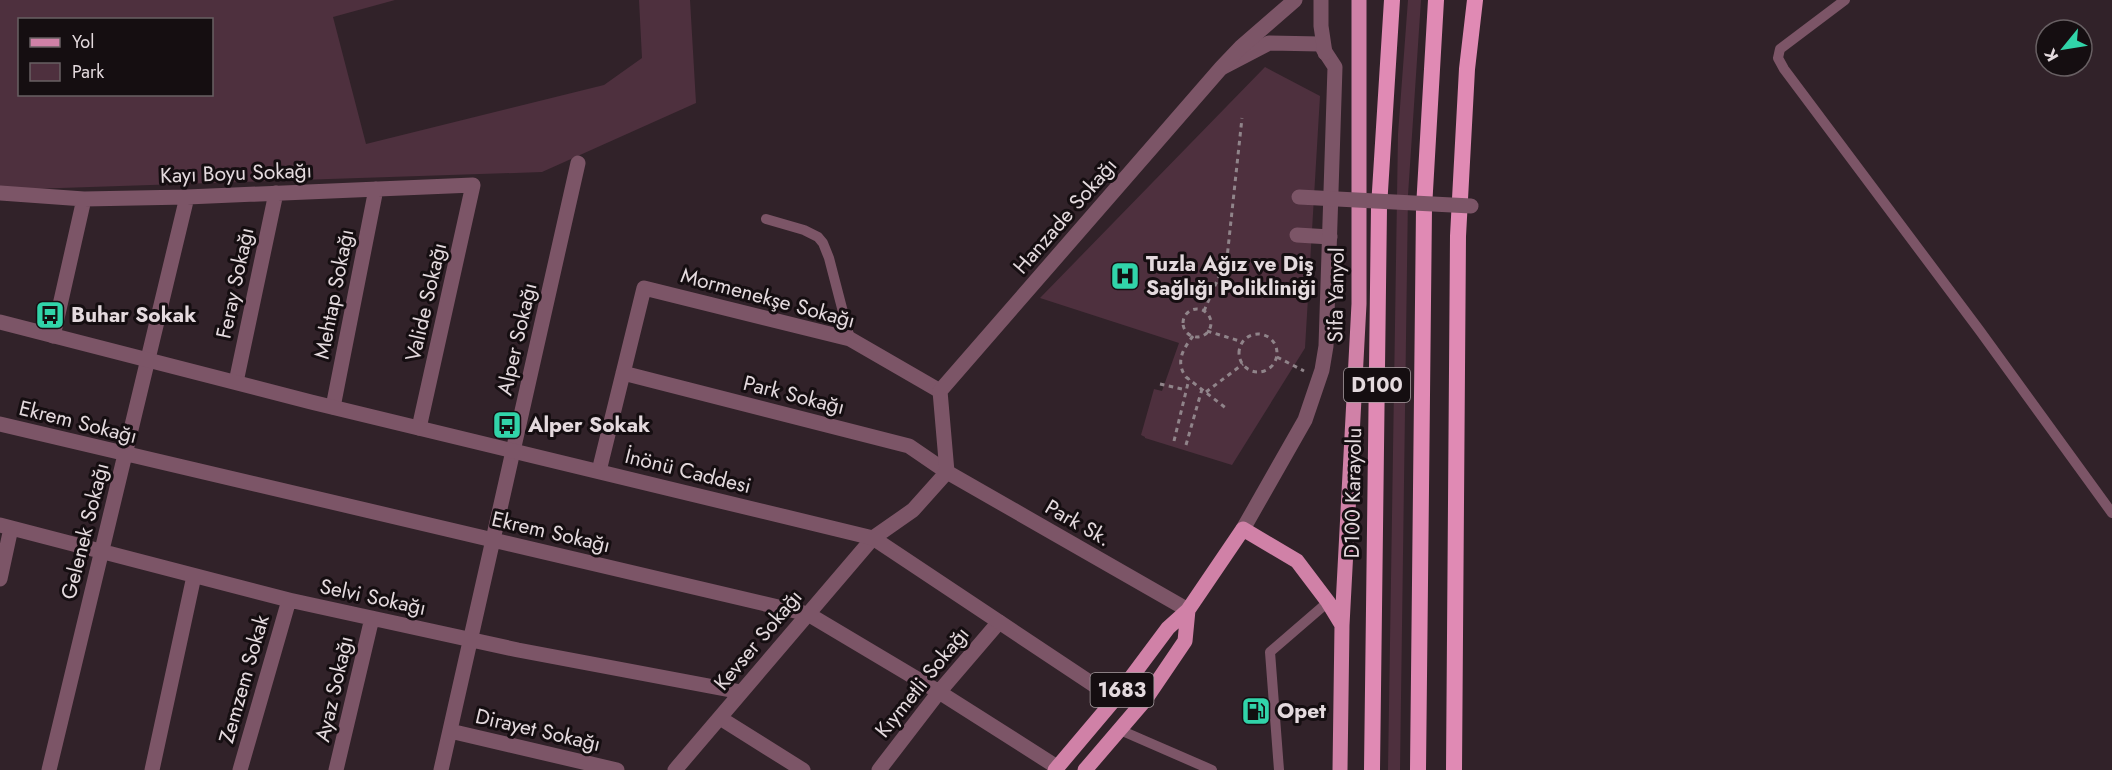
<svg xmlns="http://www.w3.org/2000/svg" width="2112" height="770" viewBox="0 0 2112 770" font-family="Jost,sans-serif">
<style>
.green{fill:#4e303e;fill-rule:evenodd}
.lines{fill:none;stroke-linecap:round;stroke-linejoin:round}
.path{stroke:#90848a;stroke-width:3;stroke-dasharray:4.5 4.5;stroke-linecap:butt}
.service{stroke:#7c5567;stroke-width:10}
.pedestrian{stroke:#7c5567;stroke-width:15}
.minor{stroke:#7c5567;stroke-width:15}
.tertiary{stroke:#7c5567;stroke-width:15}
.primary{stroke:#d081a7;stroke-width:15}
.trunk{stroke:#e08ab4;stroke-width:16}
.pedestrian-bridge{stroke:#7c5567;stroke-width:15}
.labels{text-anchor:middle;stroke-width:6;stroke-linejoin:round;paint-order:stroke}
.shield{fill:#150e11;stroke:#a69da0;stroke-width:1.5}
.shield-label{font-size:20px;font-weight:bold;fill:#e4dade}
.street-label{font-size:21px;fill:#e4dade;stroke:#150e11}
.poi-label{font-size:21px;font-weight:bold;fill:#e4dade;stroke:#150e11;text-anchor:start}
</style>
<rect width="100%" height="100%" fill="#312229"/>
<path class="green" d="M0,0H395L333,17L366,144L604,85L642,58L639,0H690L696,103L542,172L0,190ZM20,20H212V94H20Z
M1408,0H1421L1408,195L1400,770H1388L1398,134Z
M1265,67L1320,96L1305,348L1232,465L1145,438V437L1141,435L1154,389L1162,391L1179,343L1040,298Z"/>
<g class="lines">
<path class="path" d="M1183 323a14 14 0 1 1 28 0a14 14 0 1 1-28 0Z
M1204,311L1227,258L1242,118
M1207,331L1243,342
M1239 353a19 19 0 1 1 38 0a19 19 0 1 1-38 0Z
M1193,336C1183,349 1175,362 1186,377L1227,409
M1277,357L1304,371
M1160,384L1186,390
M1206,392L1243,364
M1174,441L1189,379
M1186,445L1202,389"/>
<path class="service" d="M1845,0L1780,49L1778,58L1784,69L1980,331L2112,513
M766,219L804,230L818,237L823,243L829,258L850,339
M1120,730L1212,770
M1279,770L1270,652L1328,602"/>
<path class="pedestrian" d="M1297,235L1330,237"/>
<path class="minor" d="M1223,67L1269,43L1320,44L1335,67L1326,346L1322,370L1305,420L1243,529
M0,193L84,199L187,197L473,185L419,428
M53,336L84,199
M623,373L909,446L947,472
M236,382L276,193
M333,407L376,189
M0,424L808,614L939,692L1057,767
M599,471L644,288L850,339L940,391
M0,525L289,600L518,650L741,692
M0,579L11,528
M720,718L803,770
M450,731L617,770
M49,770L187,197
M152,770L194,576
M240,770L289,600
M336,770L372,618
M441,770L578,163
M675,770L873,538
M879,770L939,692L999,622"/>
<path class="tertiary" d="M1321,0V26L1325,53
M0,322L311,402L873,538L1115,699
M947,472L940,391L1221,68L1241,47L1295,0
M947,472L1188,610
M873,538L913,510L947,472"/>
<path class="primary" d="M1055,770L1115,699L1168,628L1188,610L1243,529L1297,561L1328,602L1342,625
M1085,770L1145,700L1185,641L1188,610
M1340,770L1342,625L1359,304V0"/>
<path class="trunk" d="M1372,770L1379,207L1392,0
M1418,770L1424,208L1436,0
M1454,770L1458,236L1467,69L1475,0"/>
<path class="pedestrian-bridge" d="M1299,197L1471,206"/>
</g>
<defs>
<g id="hospital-square" transform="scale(1.5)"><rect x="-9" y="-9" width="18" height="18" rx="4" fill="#31d4a9" stroke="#150e11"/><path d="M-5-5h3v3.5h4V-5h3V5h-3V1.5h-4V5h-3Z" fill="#111"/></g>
<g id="bus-square" transform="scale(1.5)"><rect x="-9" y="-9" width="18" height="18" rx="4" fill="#31d4a9" stroke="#150e11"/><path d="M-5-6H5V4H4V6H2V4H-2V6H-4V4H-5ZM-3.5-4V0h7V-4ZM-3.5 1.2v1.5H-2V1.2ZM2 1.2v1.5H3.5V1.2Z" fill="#111"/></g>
<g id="fuel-square" transform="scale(1.5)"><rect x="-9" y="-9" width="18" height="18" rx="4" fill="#31d4a9" stroke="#150e11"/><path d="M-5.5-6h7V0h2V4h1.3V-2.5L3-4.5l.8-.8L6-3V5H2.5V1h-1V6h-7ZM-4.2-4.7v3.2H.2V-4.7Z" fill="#111"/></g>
</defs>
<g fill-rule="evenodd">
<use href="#hospital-square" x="1125" y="276"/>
<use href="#bus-square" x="50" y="315"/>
<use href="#bus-square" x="507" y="425"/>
<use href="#fuel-square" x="1256" y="711"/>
</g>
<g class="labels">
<g class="shield">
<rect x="1344" y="368" width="66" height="34" rx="4.5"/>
<rect x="1090.5" y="673" width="63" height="34" rx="4.5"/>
</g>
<g class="shield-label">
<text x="1377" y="392">D100</text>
<text x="1122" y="697">1683</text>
</g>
<g class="street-label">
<text transform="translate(236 173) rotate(-2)" y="7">Kayı Boyu Sokağı</text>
<text transform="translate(1065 216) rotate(-49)" y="7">Hanzade Sokağı</text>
<text transform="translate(235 283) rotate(-78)" y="7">Feray Sokağı</text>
<text transform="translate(334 294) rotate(-79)" y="7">Mehtap Sokağı</text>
<text transform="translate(1336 295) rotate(-89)" y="7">Sifa Yanyol</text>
<text transform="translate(768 298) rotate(15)" y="7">Mormenekşe Sokağı</text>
<text transform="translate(426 302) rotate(-77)" y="7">Valide Sokağı</text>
<text transform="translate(517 339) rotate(-77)" y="7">Alper Sokağı</text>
<text transform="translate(794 395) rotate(14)" y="7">Park Sokağı</text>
<text transform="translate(78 422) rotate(14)" y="7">Ekrem Sokağı</text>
<text transform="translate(688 471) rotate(14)" y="7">İnönü Caddesi</text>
<text transform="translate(1353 493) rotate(-89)" y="7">D100 Karayolu</text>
<text transform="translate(1078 523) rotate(30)" y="7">Park Sk.</text>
<text transform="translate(85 531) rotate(-76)" y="7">Gelenek Sokağı</text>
<text transform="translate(551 532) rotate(13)" y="7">Ekrem Sokağı</text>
<text transform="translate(373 597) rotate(12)" y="7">Selvi Sokağı</text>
<text transform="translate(758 640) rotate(-50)" y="7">Kevser Sokağı</text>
<text transform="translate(244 679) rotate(-74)" y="7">Zemzem Sokak</text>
<text transform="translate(922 682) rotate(-51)" y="7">Kıymetli Sokağı</text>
<text transform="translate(334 689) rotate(-77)" y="7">Ayaz Sokağı</text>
<text transform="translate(538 730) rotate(13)" y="7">Dirayet Sokağı</text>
</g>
<g class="poi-label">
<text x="1146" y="271">Tuzla Ağız ve Diş<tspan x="1146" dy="24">Sağlığı Polikliniği</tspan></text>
<text x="71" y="322">Buhar Sokak</text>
<text x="528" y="432">Alper Sokak</text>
<text x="1277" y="718">Opet</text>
</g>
</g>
<rect x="18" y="18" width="195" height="78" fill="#150e11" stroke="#686063" stroke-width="1.5"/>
<rect x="30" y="38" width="30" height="9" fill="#d081a7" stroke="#686063" stroke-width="1.5"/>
<text x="72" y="48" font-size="18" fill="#e4dade">Yol</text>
<rect x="30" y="63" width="30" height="18" fill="#4e303e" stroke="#686063" stroke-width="1.5"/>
<text x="72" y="78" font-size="18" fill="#e4dade">Park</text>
<g transform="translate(2064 48) rotate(240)"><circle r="28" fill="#150e11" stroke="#686063" stroke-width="1.5"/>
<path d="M0-4.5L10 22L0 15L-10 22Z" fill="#31d4a9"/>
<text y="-9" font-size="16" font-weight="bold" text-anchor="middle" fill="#e4dade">K</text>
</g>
</svg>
